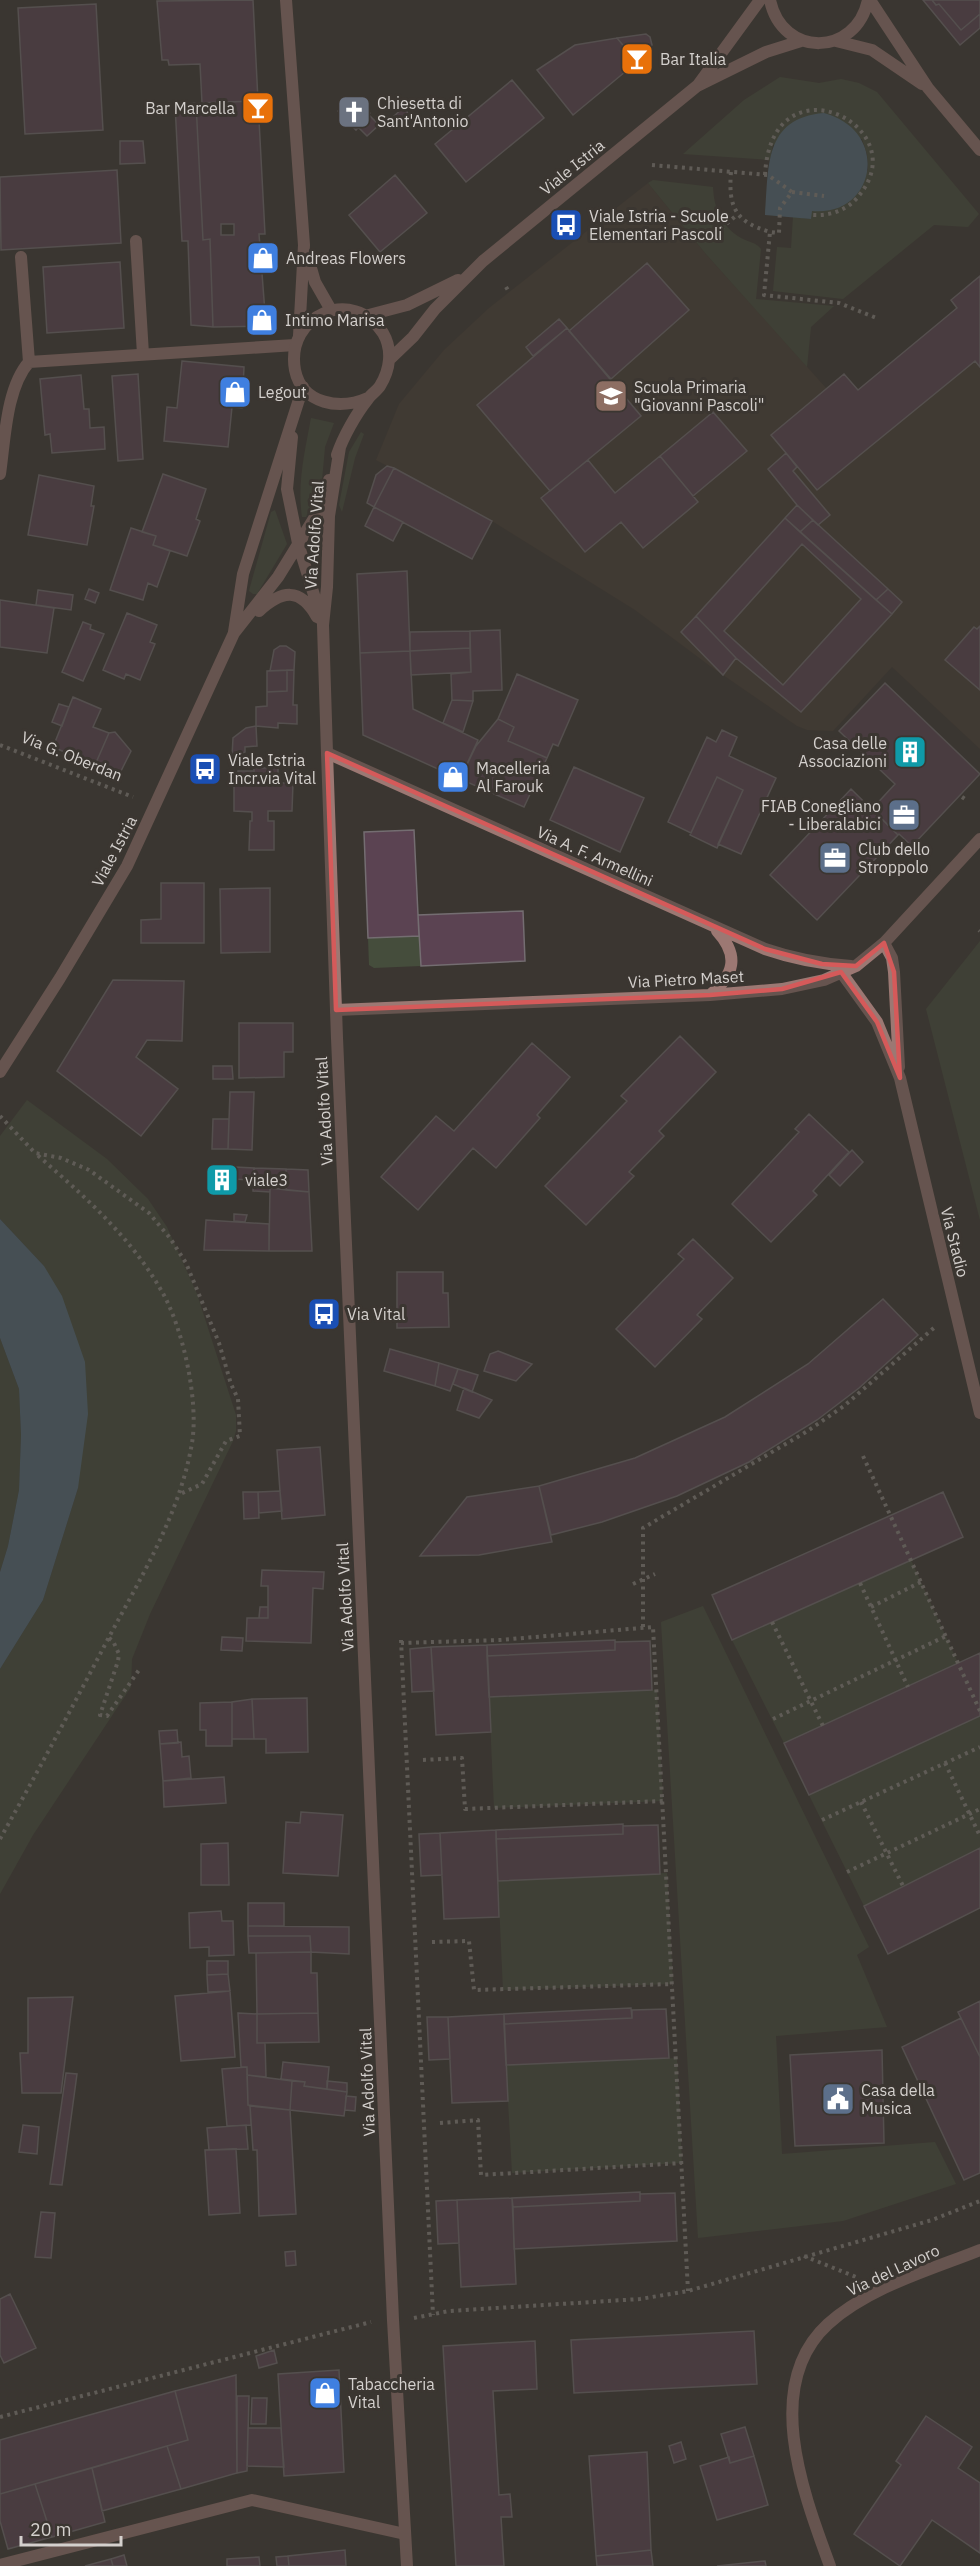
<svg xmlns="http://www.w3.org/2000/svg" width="980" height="2566" viewBox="0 0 980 2566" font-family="'IBM Plex Sans',sans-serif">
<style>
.built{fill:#483e35}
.green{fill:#454d3c}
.water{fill:#546e7f}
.building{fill:#5b4352;stroke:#746d71;stroke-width:1.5;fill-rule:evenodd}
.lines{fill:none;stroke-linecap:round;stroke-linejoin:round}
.path{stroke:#8c8884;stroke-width:4;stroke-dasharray:3 4.5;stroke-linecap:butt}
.service{stroke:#9c7873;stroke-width:12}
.minor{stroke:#9c7873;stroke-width:12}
.tertiary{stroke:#9c7873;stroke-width:12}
.marked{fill:none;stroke:#d55a5a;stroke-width:4.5;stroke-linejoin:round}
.labels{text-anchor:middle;stroke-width:6;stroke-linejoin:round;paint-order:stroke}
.poi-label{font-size:16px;fill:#d4d0cd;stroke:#3b3631;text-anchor:start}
.street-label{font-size:16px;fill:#d4d0cd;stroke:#3b3631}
</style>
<rect width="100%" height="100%" fill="#3b3631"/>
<path class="built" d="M648,183L705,253L826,388L844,374L858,390L956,308L951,300L980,276V749L892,667L833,731L807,730L797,726L710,666L635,610L492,521L376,460L399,404L444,350L489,308Z"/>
<path class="green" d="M780,77L819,83L841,79L859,83L877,92L979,214L968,227L934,225L843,299L773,291L777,247L791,248L793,217L811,219V211L868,170L867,154L862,139L773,145L770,160L683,154L744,100Z
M653,180L713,187C714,209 721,226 741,238C748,242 756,242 761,249L756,299L834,306L811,327L807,367L705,253L648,183Z
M311,418L334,423L325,447L322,480L306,517H302C297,483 305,451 311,418Z
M361,432L364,434L355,458L342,512L339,505L349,452Z
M275,510L287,544L257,594H253L249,591L250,587L271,512Z
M419,936L421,966L374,968L369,965L368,938Z
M980,941V1220L926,1009Z
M27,1100L107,1159L148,1199L167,1227L197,1294L236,1415V1431L233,1441L150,1614L132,1659L131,1687L33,1835L0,1894V1669L43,1600L78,1488L44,1266L0,1219V1136Z
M0,1338L19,1389L21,1435L19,1490L8,1546L0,1572Z
M911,1560L958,1663L784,1743L732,1640Z
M703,1606L869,1947L857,1955L887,2027L776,2036L782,2154L935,2142L956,2184L843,2221L698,2238L661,1622Z
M657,1690L663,1801L494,1808L489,1697Z
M980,1716V1848L864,1906L809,1795Z
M667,1873L673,1984L503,1990L498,1881Z
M677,2058L682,2163L512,2173L506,2065Z"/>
<path class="water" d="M824,113C891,131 876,217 812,211L811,219L765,215C769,168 763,118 824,113Z
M0,1219L44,1266L62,1296L85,1362L88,1414L78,1488L43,1600L0,1669V1572L8,1546L19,1490L21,1435L19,1389L0,1338Z"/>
<path class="building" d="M253,0L258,101L202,103L200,64L169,65L168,60H162L157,1Z
M923,0H932L936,5L939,4L961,30L980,14V28L960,45Z
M932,0H980V14L961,30L939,4L936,5Z
M96,4L103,130L25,134L18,8Z
M646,34L650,37L652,45L646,55L637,62L617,38Z
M617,38L637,62L573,115L537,70L575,45Z
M512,80L544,118L466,182L435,144Z
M353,97L370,113L356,130L338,111Z
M258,101L265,234H259L266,326L213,327L210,239L203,240L196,103ZM221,224H234V235H221Z
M196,103L203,240L210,239L213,327L191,325L188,241H182L175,104Z
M403,108L413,118L404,126L394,116Z
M370,116L379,125L367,136L358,127Z
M120,141H143L145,163L120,164Z
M117,170L121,243L1,250L0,177Z
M395,175L427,213L380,252L349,215Z
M120,262L124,328L47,333L43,267Z
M647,263L689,310L611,379L569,331Z
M980,276V367L975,361L817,490L771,435L844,374L858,390L957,308L951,300Z
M559,319L567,328L533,356L526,347Z
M567,328L641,416L550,491L477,405Z
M182,361L244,367L242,408L232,407L228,447L164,441L167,407L177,408Z
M138,374L143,459L118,461L112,376Z
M81,375L84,409H89L90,428L104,427L105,449L52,453L50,434L45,435L40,379Z
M713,412L747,451L693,496L660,456Z
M786,453L797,467L793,471L830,515L818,525L797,505L768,469Z
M660,456L698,502L643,548L621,522L585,552L541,498L588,460L615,493Z
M387,466L394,468L374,507L367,503L376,475Z
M394,468L492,521L472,559L374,507Z
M163,474L206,489L196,519L200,521L187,556L153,545L156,536L142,532Z
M39,475L94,486L91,506H94L87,545L28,535Z
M797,505L813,520L800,532L785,518Z
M374,507L403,522L393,541L365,526Z
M785,518L892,614L801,712L736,658L696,616Z
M813,520L888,589L876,600L800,532Z
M131,528L156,536L153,545L170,551L157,587L148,583L143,600L110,590Z
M802,544L861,599L783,685L724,631Z
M407,571L410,651L360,653L357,574Z
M89,589L99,593L95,603L85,599Z
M888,589L902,602L892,614L876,600Z
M38,590L73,595L71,610L36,605Z
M0,600L54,608L47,653L0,647Z
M127,613L157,625L150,642L155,644L140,680L126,674L124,679L103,670Z
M696,616L736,658L723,675L681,632Z
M83,622L91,625L90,629L104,634L83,681L62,672Z
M980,626V690L945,660L974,627L977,629Z
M500,630L502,690L473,691V701L452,700L451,674L471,672L470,631Z
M470,631V648L410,651V632Z
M280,646H286L295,652L294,670L270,671L274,650Z
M470,648L471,672L411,675L410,651Z
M410,651L413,709L478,740L460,779L363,735L360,653Z
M287,670V691L267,692V671Z
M287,670H294L293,705H297V724L278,723V728L256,726V707L267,706V692L287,691Z
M517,674L578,700L558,746L553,744L547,758L508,741L514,727L498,719Z
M885,683L980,774L912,846L899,834L898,835L872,809L895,784L839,731Z
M73,697L101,709L93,727L109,733L95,765L53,747Z
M452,700L473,701L463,732L443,723Z
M59,704L69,707L62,726L52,722Z
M498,719L514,727L508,741L547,758L524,807L460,779L476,746Z
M256,726L257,746L245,747V752L232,757L233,738L246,728Z
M722,730L737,737L729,756L776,778L741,854L718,844L743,790L717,777L691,833L668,822L707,737L716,742Z
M115,732L131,751L117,779L89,768L91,763L95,765L109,733Z
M574,767L644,798L620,852L550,820Z
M254,768H278V783H293L292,811H268V821H274V850H249L250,821H252V812L234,811V785H254Z
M238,771H254V785H238Z
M717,777L743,790L717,848L690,835Z
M851,789L898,835L817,920L770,875Z
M414,830L419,936L368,938L364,832Z
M161,883H204V943H141V920L161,919Z
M270,888V952L221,953L220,889Z
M523,911L525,961L421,966L418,915Z
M113,980L184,981L182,1041L147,1040L136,1057L178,1089L141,1136L57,1071Z
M239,1023H293V1052H284V1077L239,1078Z
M680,1036L716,1072L659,1131L664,1136L629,1172L634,1176L586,1225L545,1186L627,1101L621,1096Z
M532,1043L570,1077L537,1115L540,1118L496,1168L473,1148L418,1210L381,1177L436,1116L454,1131Z
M213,1066H232L233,1079H213Z
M230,1092H254L252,1150L228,1149Z
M809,1114L849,1152L813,1191L817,1195L771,1242L732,1204L799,1132L795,1129Z
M213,1119H229L228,1149H212Z
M852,1150L863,1162L840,1186L829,1175Z
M214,1166L254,1168V1180L231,1179L230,1194L213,1193Z
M254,1168L286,1169V1190L270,1188V1192L253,1191Z
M286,1169L308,1170L309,1192L286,1190Z
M270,1188L309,1192L312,1251H269Z
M234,1214L247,1215L245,1222L234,1221Z
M206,1220L269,1224V1251L204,1250Z
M693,1239L733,1278L697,1315L702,1319L655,1367L616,1329L684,1259L678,1254Z
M397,1272H443V1293H448L449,1327L397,1328Z
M883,1299L918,1335L859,1388L817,1420L749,1462L677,1496L602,1522L551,1535L539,1486L635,1458L725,1417L808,1364Z
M390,1349L439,1363L435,1386L384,1371Z
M498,1351L532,1364L516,1381L484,1371L490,1354Z
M439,1363L458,1369L450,1391L435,1386Z
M458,1369L478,1375L472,1392L453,1384Z
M464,1388L492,1400L479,1418L457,1410Z
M320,1447L325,1515L282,1519L277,1450Z
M539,1486L552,1542L479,1555L420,1556L467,1497Z
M280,1491L282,1511L259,1513L258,1492Z
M243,1492H258L259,1518L244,1519Z
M943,1492L963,1537L732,1640L712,1595Z
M262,1570L324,1572L323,1589L313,1588L311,1643L246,1641L247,1618H268V1586H261Z
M260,1607H268V1618H259Z
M222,1637L243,1638L242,1651L221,1650Z
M615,1640V1650L487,1656V1645Z
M650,1641L652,1690L489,1697L487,1656L615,1650V1642Z
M487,1645L491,1732L436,1735L431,1647Z
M431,1647L434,1691L412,1692L410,1649Z
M980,1653V1716L809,1795L784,1743Z
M307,1698L308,1752L266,1753V1739H254L252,1699Z
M252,1699L254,1739H232V1702Z
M232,1702V1746H206V1730H200V1703Z
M177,1730L178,1743L160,1744L159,1731Z
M181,1742L182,1757L189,1756L191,1778L163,1781L160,1744Z
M224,1777L226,1803L164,1807L163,1781Z
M301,1812L343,1815L338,1876L283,1873L286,1822L300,1823Z
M623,1824V1834L496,1839V1830Z
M658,1825L660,1874L498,1881L496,1839L623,1834V1826Z
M496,1830L499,1917L444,1919L440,1833Z
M440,1833L442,1875L421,1876L419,1834Z
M228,1843L229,1885H201V1844Z
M980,1848V1908L888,1954L864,1906Z
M248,1903H284V1926H248Z
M221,1911L222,1921H233L234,1955L209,1956V1947L190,1948L189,1913Z
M248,1926L349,1927V1954L311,1952L310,1936H248Z
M248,1936H310L311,1952L249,1953Z
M311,1952V1973H317L318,2013L257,2014L256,1953Z
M207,1961H228V1974L207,1975Z
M228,1974L230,1991L208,1992L207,1975Z
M230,1991L235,2057L181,2061L175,1996Z
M73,1997L61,2093H22L20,2053H28V1998Z
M980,2001V2057L958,2012Z
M631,2008L632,2018L504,2024V2014Z
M666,2009L669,2058L506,2065L504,2024L632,2018V2010Z
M238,2013L257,2014V2043H265L266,2077L247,2075V2067H241Z
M318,2013L319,2042L257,2043V2014Z
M504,2014L508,2101L452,2103L448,2017Z
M427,2017H448L450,2059L429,2060Z
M961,2018L980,2057V2173L964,2180L902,2047Z
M882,2050L884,2143L795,2146L790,2055Z
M283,2062L329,2067L327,2089L304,2086L305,2082L281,2079Z
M247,2067L248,2105L250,2106L251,2125L227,2126L222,2069Z
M66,2073L77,2074L62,2185L50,2184Z
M247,2075L292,2081L290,2110L248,2105Z
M292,2081L305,2082L304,2086L347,2092L344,2116L290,2110Z
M327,2081L347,2083V2092L327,2089Z
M346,2096L356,2097L355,2111L345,2110Z
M250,2106L290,2110L296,2214L259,2216L257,2150H253Z
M23,2125L39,2127L37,2154L19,2152Z
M246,2125L248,2149L209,2150L207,2128Z
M236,2149L240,2213L209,2215L205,2150Z
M640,2192V2201L513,2207L512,2198Z
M675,2193L677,2241L514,2249L513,2207L640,2201V2194Z
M512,2198L516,2284L461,2287L457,2200Z
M457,2200L459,2243L438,2244L436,2201Z
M41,2212L55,2213L51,2258L35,2257Z
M295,2251L296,2265L286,2266L285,2252Z
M10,2294L36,2348L4,2363L0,2355V2299Z
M754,2331L757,2384L574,2393L571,2340Z
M535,2341L537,2389L493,2391L499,2495L510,2494L512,2517H501L504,2566H456L443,2346Z
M274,2350L277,2363L259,2368L256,2356Z
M339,2370L344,2472L284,2476L278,2374Z
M236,2375L237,2473L181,2489L167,2446L188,2440L175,2391Z
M175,2391L188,2440L0,2494V2440Z
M237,2396H249L247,2471L237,2473Z
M252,2398H267L266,2424H251Z
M926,2416L972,2447L958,2468L980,2483V2553L932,2520L900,2566L854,2534L901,2465L896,2461Z
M745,2427L754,2456L730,2463L721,2434Z
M248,2428H281L284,2467L247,2466Z
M681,2442L686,2459L674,2463L669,2446Z
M167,2446L181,2489L102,2511L92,2468Z
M647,2452L651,2550L596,2556L589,2456Z
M754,2456L768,2505L717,2520L700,2466L729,2457L730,2463Z
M92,2468L105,2522L52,2537L35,2484Z
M35,2484L52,2537L8,2549L0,2521V2494Z
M345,2550L346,2566H289L288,2556Z
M651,2550L653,2566H597L596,2556Z
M124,2555L127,2566H113L111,2559Z
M288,2556L289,2566H277L276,2557Z
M259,2557L260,2566H227V2559Z
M111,2559L113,2566H85Z
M765,2561L766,2566H717Z"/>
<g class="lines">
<path class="path" d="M652,165L768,175L792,192L780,208L779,233L770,232
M731,172C728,208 736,222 770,232L764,295L839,303L879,319
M765,175C771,56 914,124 861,193C850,209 832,216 813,215
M792,192L824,196
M694,239L711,237L738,214
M506,287L509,292
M0,745L133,797
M962,797L968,801
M979,930L980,931
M0,1116L35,1153L61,1158L89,1170L149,1213L170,1238L186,1263L219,1343L231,1384L238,1399L240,1436L226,1441L202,1484L178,1495
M863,1456L980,1711
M860,1583L908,1687
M633,1584L655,1574
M871,1607L921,1582
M772,1622L823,1726
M643,1627V1528L806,1432L844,1406L935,1327
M109,1638L113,1641L119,1654L118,1661L100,1715L107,1716L139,1670
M401,1640L433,2315
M401,1643L500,1640L653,1627L688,2291
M773,1719L946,1636
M423,1760L462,1758L465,1809L663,1801
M945,1763L980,1836
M861,1802L903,1886
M822,1820L980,1747
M0,1839C37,1773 73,1706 108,1639C141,1577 180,1514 192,1443C199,1401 183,1327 161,1290C130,1236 82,1194 35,1153
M847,1872L980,1809
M432,1942L469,1941L474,1990L673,1984
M440,2123L478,2120L481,2175L682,2163
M804,2256L856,2277
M414,2318L449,2311L640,2299L688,2291L932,2220L980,2201
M0,2417L371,2322"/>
<path class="service" d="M136,241L143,354"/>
<path class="minor" d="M286,0L304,245L299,336
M307,254L315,282L331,310
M21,257L29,362L295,345
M0,474C5,440 6,388 29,362
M327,753L765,949C794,959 821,964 851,966
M884,943L892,958L894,972L899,1067
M841,972L877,1022L900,1078L980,1413
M710,995C734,975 740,956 717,931
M336,1010L710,995L782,989L824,980L856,966L884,943L980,839
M0,2565L252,2500L405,2534
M830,2566C804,2495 761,2385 828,2324C869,2287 930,2270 980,2250"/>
<path class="tertiary" d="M770,0C782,58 856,57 868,0
M870,0L928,88L980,150
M836,41L872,50L922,84
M698,85L760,0
M365,316L407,305L458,280
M389,360L413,337L435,309L483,261L697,86L766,52L801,41
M292,437L287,489L298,543L322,621
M340,447L329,516L327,587L323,625L327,753L337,1038L393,2320L407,2566
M337,455C343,437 356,414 368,399C371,394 377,391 380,386C390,370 393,350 383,333C353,286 285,315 295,370C302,405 341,410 368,398
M259,611C282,590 300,587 317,617
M234,632L243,574L303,387
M0,1072L60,978L127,866L234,633L278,577L318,512L329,480"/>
</g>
<path d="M0 0H980V2566H0ZM327,753L765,949L822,964L856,966L884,943L894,972L900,1078L877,1022L841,972L782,989L710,995L336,1010Z" fill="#3b3631" fill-opacity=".55" fill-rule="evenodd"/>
<path class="marked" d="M327,753L765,949L822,964L856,966L884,943L894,972L900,1078L877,1022L841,972L782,989L710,995L336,1010Z"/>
<defs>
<g id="bar-square" transform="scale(1.725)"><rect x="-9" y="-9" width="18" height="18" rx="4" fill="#e8710a" stroke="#3b3631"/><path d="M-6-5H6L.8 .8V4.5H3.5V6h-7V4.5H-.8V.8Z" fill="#fff"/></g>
<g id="church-square" transform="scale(1.725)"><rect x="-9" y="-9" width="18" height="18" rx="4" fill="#6b7280" stroke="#3b3631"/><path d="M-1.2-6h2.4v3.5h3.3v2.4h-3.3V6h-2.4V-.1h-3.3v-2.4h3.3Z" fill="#fff"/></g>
<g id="bus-square" transform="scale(1.725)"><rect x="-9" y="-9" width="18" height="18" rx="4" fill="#1a4fb4" stroke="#3b3631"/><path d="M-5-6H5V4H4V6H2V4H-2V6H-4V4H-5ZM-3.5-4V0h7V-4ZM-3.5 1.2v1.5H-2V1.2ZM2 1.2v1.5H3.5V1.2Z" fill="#fff"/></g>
<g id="shop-square" transform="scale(1.725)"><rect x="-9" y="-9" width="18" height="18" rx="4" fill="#3f7fe0" stroke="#3b3631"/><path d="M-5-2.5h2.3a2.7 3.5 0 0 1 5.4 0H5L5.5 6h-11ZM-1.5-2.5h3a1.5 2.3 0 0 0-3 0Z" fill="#fff"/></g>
<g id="school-square" transform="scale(1.725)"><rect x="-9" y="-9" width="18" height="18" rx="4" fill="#8d6e63" stroke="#3b3631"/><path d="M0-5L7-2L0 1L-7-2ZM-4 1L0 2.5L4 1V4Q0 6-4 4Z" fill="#fff"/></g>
<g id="building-square" transform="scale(1.725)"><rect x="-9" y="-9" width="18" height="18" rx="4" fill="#0f9aa8" stroke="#3b3631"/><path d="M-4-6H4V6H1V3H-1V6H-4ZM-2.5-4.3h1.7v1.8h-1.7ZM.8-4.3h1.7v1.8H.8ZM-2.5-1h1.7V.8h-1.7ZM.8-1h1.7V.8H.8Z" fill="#fff"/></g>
<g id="office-square" transform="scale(1.725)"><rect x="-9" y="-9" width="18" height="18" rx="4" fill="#5c6f8a" stroke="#3b3631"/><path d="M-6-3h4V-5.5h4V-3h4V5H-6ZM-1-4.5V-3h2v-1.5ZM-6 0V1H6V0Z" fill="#fff"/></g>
<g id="civic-square" transform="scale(1.725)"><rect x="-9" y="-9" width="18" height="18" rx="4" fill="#5c6f8a" stroke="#3b3631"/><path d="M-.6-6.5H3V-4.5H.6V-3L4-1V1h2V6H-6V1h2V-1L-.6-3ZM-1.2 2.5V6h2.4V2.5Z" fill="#fff"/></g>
</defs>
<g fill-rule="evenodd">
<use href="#bar-square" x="637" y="59"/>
<use href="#bar-square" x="258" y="108"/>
<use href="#church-square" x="354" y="112"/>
<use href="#bus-square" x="566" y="225"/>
<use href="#shop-square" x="263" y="258"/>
<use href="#shop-square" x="262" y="320"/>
<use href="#shop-square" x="235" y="392"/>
<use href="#school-square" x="611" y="396"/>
<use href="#building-square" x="910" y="752"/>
<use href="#bus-square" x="205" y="769"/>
<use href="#shop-square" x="453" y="777"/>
<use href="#office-square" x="904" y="815"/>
<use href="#office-square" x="835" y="858"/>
<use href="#building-square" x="222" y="1180"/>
<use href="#bus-square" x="324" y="1314"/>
<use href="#civic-square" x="838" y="2099"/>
<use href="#shop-square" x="325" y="2393"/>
</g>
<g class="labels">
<g class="poi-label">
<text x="660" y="65">Bar Italia</text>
<text x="377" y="109">Chiesetta di<tspan x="377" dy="18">Sant'Antonio</tspan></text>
<text x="235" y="114" text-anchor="end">Bar Marcella</text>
<text x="589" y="222">Viale Istria - Scuole<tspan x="589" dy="18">Elementari Pascoli</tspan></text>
<text x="286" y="264">Andreas Flowers</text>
<text x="285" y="326">Intimo Marisa</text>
<text x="634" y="393">Scuola Primaria<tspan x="634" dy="18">"Giovanni Pascoli"</tspan></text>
<text x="258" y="398">Legout</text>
<text x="887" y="749" text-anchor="end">Casa delle<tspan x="887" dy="18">Associazioni</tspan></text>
<text x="228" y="766">Viale Istria<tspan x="228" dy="18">Incr.via Vital</tspan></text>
<text x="476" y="774">Macelleria<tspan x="476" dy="18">Al Farouk</tspan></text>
<text x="881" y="812" text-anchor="end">FIAB Conegliano<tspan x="881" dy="18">- Liberalabici</tspan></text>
<text x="858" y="855">Club dello<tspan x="858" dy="18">Stroppolo</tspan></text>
<text x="245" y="1186">viale3</text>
<text x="347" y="1320">Via Vital</text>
<text x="861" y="2096">Casa della<tspan x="861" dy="18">Musica</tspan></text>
<text x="348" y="2390">Tabaccheria<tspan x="348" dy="18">Vital</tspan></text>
</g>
<g class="street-label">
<text transform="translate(572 167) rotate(-39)" y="6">Viale Istria</text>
<text transform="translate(314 535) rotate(-86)" y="6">Via Adolfo Vital</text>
<text transform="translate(72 756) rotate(22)" y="6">Via G. Oberdan</text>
<text transform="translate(114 851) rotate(-62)" y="6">Viale Istria</text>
<text transform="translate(595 856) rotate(24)" y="6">Via A. F. Armellini</text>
<text transform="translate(686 979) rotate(-3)" y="6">Via Pietro Maset</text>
<text transform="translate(324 1111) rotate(-93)" y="6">Via Adolfo Vital</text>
<text transform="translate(955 1242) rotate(76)" y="6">Via Stadio</text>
<text transform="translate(345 1597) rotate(-93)" y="6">Via Adolfo Vital</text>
<text transform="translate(367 2082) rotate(-92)" y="6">Via Adolfo Vital</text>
<text transform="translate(893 2270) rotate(-25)" y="6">Via del Lavoro</text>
</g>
</g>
<path d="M21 2536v9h100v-9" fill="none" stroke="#d4d0cd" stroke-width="3"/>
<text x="30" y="2536" font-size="18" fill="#d4d0cd" stroke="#3b3631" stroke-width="4.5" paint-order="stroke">20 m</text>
</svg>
